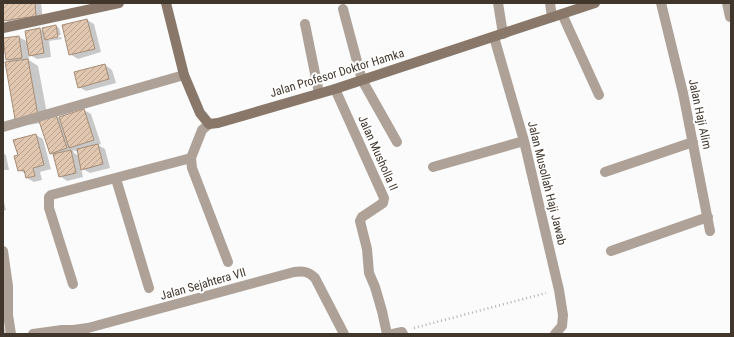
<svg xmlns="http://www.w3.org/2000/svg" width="734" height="337" viewBox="0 0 734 337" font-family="'Roboto Condensed',sans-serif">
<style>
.shadow{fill:#0003;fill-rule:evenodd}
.building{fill:url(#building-hatch);stroke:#a68d76}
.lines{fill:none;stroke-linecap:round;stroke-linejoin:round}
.path{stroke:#b5b2ae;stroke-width:2.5;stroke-dasharray:1 3;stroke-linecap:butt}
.street{stroke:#aea298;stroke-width:10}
.secondary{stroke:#897869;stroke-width:10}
.labels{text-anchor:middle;stroke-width:4;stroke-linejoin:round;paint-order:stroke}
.street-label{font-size:12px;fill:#40362c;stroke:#fff}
</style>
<defs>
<pattern id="building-hatch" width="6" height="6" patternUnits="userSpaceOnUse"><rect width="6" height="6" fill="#e2c7b0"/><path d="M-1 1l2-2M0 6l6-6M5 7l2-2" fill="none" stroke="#b9a28f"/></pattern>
</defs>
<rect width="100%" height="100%" fill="#fbfbfb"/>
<path class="shadow" d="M3,3H41L43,20L12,24L4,20Z
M87,20L94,24L101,52L78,59L70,54Z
M56,26L59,28L61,35L48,38V40L61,37L62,39L49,41L51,57L37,59L28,54L29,60L38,66L48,119L56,116L59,118L84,110L91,114L101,144L98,145L105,149L110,168L90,173L81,168L83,177L67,181L60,176L55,156L50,153L41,123L27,125L12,62L7,60L19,37L28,42L40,29L44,32ZM73,150L78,152L79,156L74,153Z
M105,65L112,70L116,83L86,91L79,87Z
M36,135L43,139L51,169L40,172L42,180L34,182L27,178L26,174L19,170V156Z
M3,153L6,155L9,170H3Z
M3,198L6,210L3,211Z
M3,322L6,334H3Z"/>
<path class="building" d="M3,3H35L36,16L3,21Z
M87,19L95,49L69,55L62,25Z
M56,25L58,37L45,40L42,28Z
M40,28L44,53L29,56L25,31Z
M19,36L22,58L6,60L3,38Z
M28,59L38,116L15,119L5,62Z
M105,64L109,79L78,88L74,72Z
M84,109L94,140L69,148L59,117Z
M56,115L67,148L50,154L39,121Z
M36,134L44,165L33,168L35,176L26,178L24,170L18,171L14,156L18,155L13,140Z
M98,144L103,164L81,170L77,149Z
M71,150L76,173L59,177L53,154Z"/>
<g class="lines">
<path class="path" d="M414,328L546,293"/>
<path class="street" d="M498,3L503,34
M550,3L552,17
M661,3L683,93L710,231
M727,3L730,17
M343,9L362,80L397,142
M562,14L599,95
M305,24L319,93
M494,37L524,141L559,290L563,315L562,326L555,334
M335,89L384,198L383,203L362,217L360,221L367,249L369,273L375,287L382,311L387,334
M209,124L202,130L191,158L192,168L228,262
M3,127L184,75
M433,167L524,141
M605,172L693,142
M116,179L149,288
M3,251L8,286V315L11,334
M611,251L708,217
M73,284L49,208V197L51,195L191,158
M33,334L62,330H73L88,328L294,272C303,271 308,271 315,278L344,334
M393,334L402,332L403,334"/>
<path class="secondary" d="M166,3L184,75L200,113L209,124L218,123L335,89L595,3
M3,28L119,3"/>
</g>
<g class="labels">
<g class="street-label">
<text transform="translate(337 73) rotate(-17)" y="4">Jalan Profesor Doktor Hamka</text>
<text transform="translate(700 114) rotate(78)" y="4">Jalan Haji Alim</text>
<text transform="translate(378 153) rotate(66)" y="4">Jalan Musholla II</text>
<text transform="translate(547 183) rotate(76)" y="4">Jalan Musollah Haji Jawab</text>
<text transform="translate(203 284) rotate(-16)" y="4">Jalan Sejahtera VII</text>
</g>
</g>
<rect width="734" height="337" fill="none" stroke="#40362c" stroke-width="8"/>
</svg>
